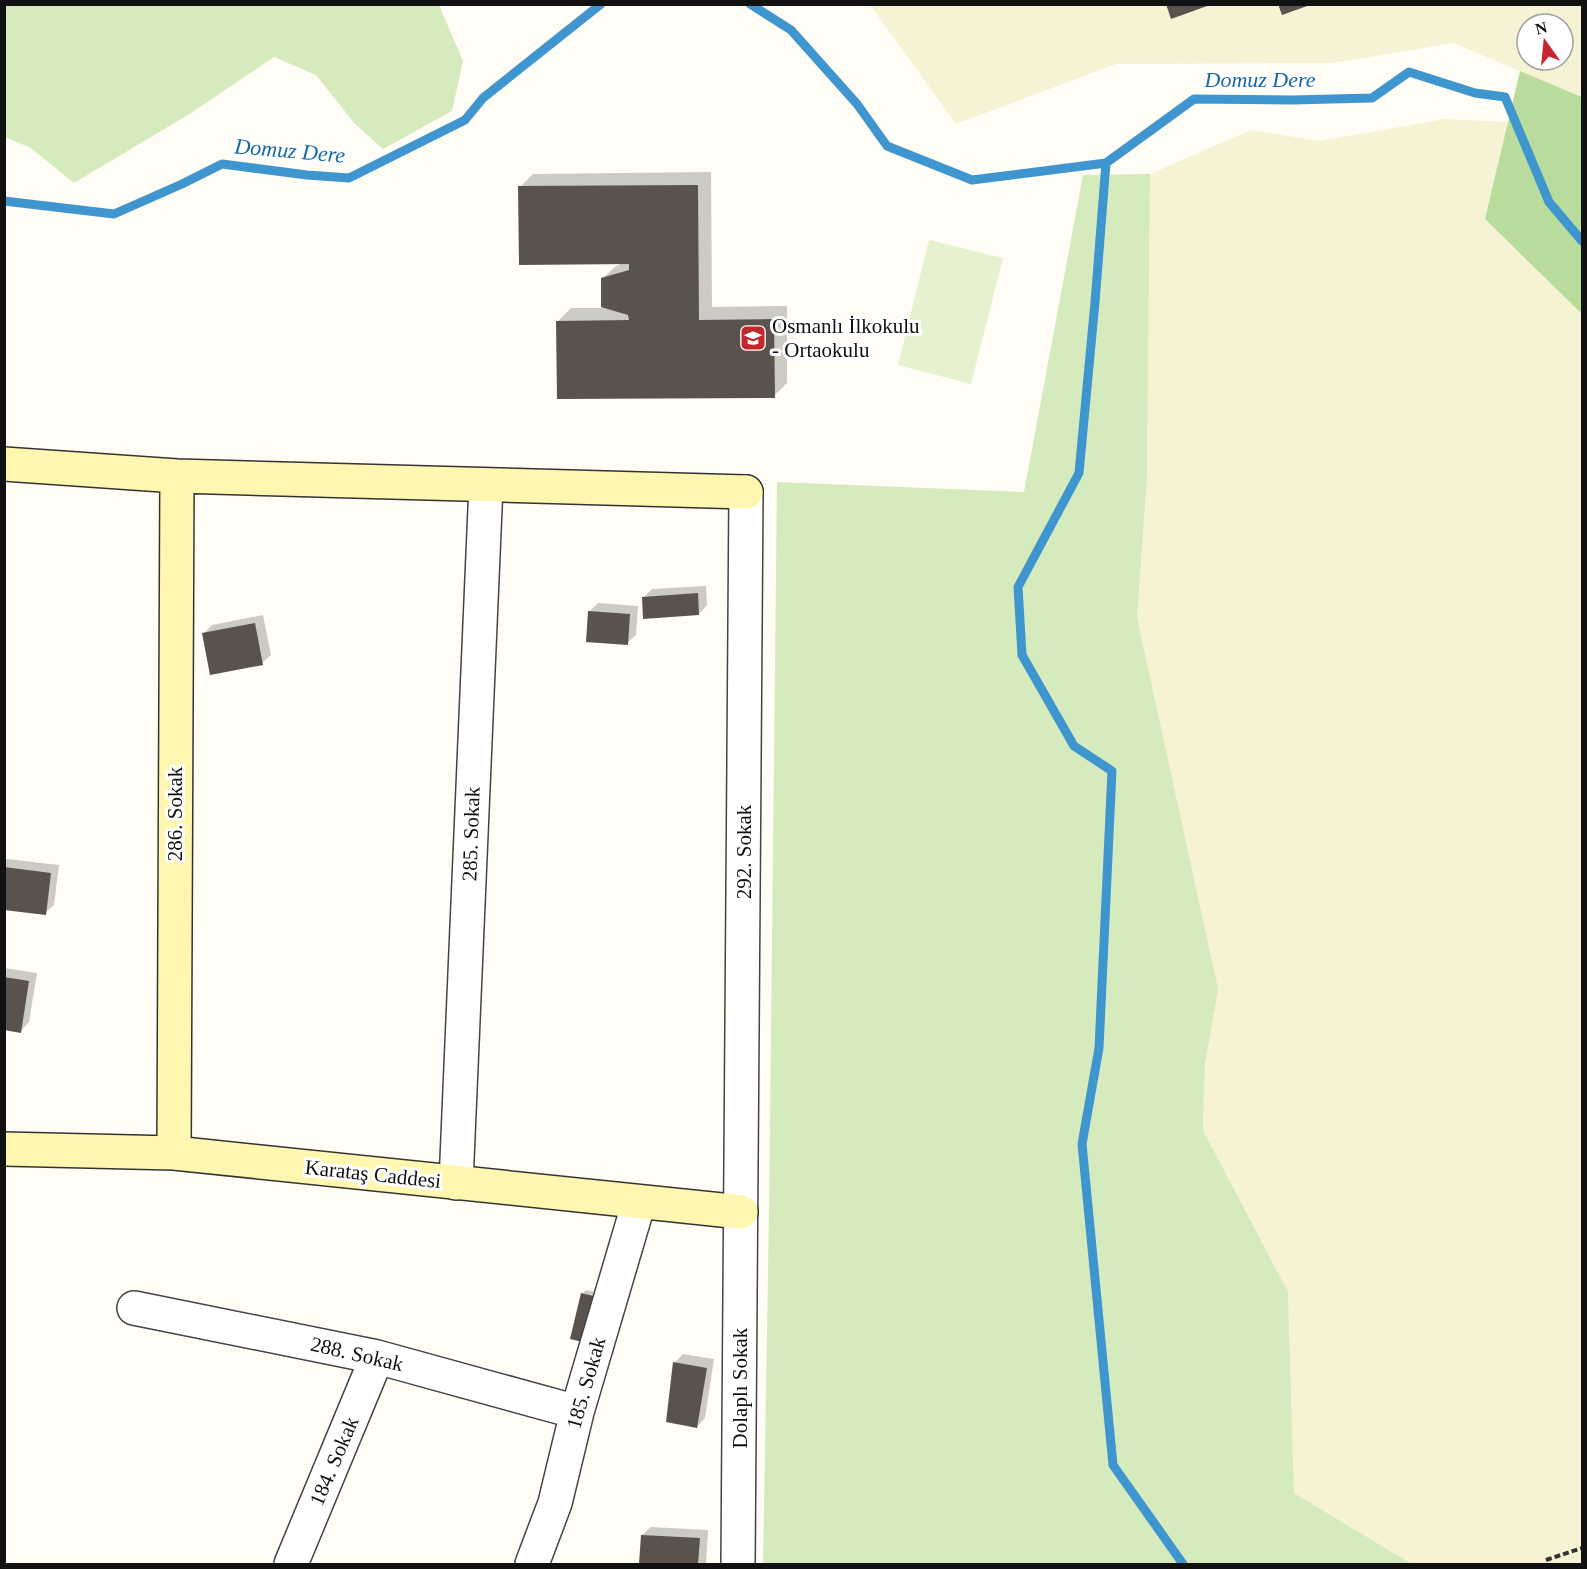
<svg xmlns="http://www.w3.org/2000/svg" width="1587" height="1569" viewBox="0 0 1587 1569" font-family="Georgia,serif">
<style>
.farmland{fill:#f6f3d4;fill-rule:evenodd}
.green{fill:#d5ebbd}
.forest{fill:#b9dc9c}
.pitch{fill:#e6f2cf}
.shadow{fill:#0003}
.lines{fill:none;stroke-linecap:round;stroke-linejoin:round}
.stream{stroke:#3f96cf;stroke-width:9}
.building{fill:#5a524d}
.street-casing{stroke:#444;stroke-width:36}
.secondary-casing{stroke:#333;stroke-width:36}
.path{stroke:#333;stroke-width:4;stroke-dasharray:6 3;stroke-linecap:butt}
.street{stroke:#fff;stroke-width:33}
.secondary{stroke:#fff6b0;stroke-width:33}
.labels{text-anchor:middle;stroke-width:6;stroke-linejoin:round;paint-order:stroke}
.poi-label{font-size:21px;fill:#111;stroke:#fff;text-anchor:start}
.street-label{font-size:21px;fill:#111;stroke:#fff}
.water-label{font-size:22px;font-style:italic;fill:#1768a6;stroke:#fff}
</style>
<rect width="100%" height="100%" fill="#fffdf5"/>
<path class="farmland" d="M870,5H1582V97L1453,43L1333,63L1116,64L956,124ZM1527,24H1563V60H1527Z
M1445,119L1508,122L1486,219L1582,314V1564H1412L1294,1493L1288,1292L1203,1130L1206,1052L1137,618L1147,478L1150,174L1251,130L1320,141Z"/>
<path class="green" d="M4,5H439L463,61L452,111L383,149L355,124L316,75L274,57L191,113L74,183L31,148L5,137Z
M1150,174L1147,478L1137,618L1218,989L1205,1064L1203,1130L1288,1292L1294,1493L1412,1564H763L769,1214L777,482L1024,492L1083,175Z"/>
<path class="forest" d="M1520,71L1582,97V314L1485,219Z"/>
<path class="pitch" d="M929,240L1003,258L971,384L898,365Z"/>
<path class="shadow" d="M711,172L712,307L787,306V383L774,396L558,321L571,308H602V279L616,266L623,263L520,187L533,174Z
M706,586L707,605L699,614L643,598L652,589Z
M598,603L638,606L636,635L627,643L589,612Z
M263,615L271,655L262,663L203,634L212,625Z
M7,859L59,865L54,905L45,913L4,908V862Z
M4,968L37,973L29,1022L21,1031L4,1029Z
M586,1290L605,1294L591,1342L582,1294Z
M683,1354L714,1359L705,1418L697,1427L668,1421L675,1362Z
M651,1527L708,1530L706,1564H641L642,1535Z"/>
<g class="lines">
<path class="stream" d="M750,4L791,30L857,104L887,146L972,180L1106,163L1194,99L1293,100L1372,98L1409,72L1475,93L1505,97L1549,202L1582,241
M1106,163L1095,302L1079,473L1018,587L1022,655L1074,746L1112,771L1099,1048L1082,1144L1113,1465L1183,1564
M4,201L114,214L182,184L222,164L307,175L349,178L465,120L483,98L601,4"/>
</g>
<path class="building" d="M1166,4H1210V5L1171,19Z
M1278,4H1310V5L1282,15Z
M698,185L699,320L774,319L775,398L557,399L556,321L629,320L628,315L601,307V278L629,270V264L519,265L518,186Z
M698,593L699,615L643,619L642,597Z
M588,611L630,614L628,645L586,642Z
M255,623L263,665L210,675L202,633Z
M4,867L51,873L46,915L4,910Z
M4,977L29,981L21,1033L4,1030Z
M581,1293L602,1298L591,1344L570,1339Z
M673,1362L707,1368L697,1428L666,1422Z
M641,1535L700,1538L698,1564H639Z"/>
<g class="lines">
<g class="street-casing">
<path id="street" d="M456,1183L486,485
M134,1308L377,1357L577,1412
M291,1564L377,1357
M532,1564L555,1503L577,1412L639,1202
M738,1564L746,492"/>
</g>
<g class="secondary-casing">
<path id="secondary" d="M4,464L177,476L746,492
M4,1149L174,1153L741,1212
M174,1153L177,476"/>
</g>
<path class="path" d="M1546,1560L1582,1548"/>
<use href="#street" class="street"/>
<use href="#secondary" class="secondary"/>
</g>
<defs>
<g id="school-square" transform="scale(1.35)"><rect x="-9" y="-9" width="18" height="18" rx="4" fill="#c4262e" stroke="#fff"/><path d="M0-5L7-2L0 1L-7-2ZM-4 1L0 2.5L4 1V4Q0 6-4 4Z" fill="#fff"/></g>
</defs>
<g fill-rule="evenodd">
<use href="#school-square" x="753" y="338"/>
</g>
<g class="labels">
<g class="poi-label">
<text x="772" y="333">Osmanlı İlkokulu<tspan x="772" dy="24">- Ortaokulu</tspan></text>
</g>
<g class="street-label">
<text transform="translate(175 814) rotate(-90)" y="7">286. Sokak</text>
<text transform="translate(471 834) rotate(-88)" y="7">285. Sokak</text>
<text transform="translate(744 852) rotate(-90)" y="7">292. Sokak</text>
<text transform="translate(373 1174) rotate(6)" y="7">Karataş Caddesi</text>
<text transform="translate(357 1354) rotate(13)" y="7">288. Sokak</text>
<text transform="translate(586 1383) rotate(-74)" y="7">185. Sokak</text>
<text transform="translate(740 1388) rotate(-90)" y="7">Dolaplı Sokak</text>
<text transform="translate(334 1461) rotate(-67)" y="7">184. Sokak</text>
</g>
<g class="water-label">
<text x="1260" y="87">Domuz Dere</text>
<text transform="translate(290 150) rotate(5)" y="8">Domuz Dere</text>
</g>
</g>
<rect width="1587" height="1569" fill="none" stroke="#111111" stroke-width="12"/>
<g transform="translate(1545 42) rotate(345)"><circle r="28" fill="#ffffff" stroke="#a0a0a0" stroke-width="1.5"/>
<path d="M0-4.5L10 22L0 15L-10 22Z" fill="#c4262e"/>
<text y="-9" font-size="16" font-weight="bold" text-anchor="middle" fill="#111111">N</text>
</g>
</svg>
